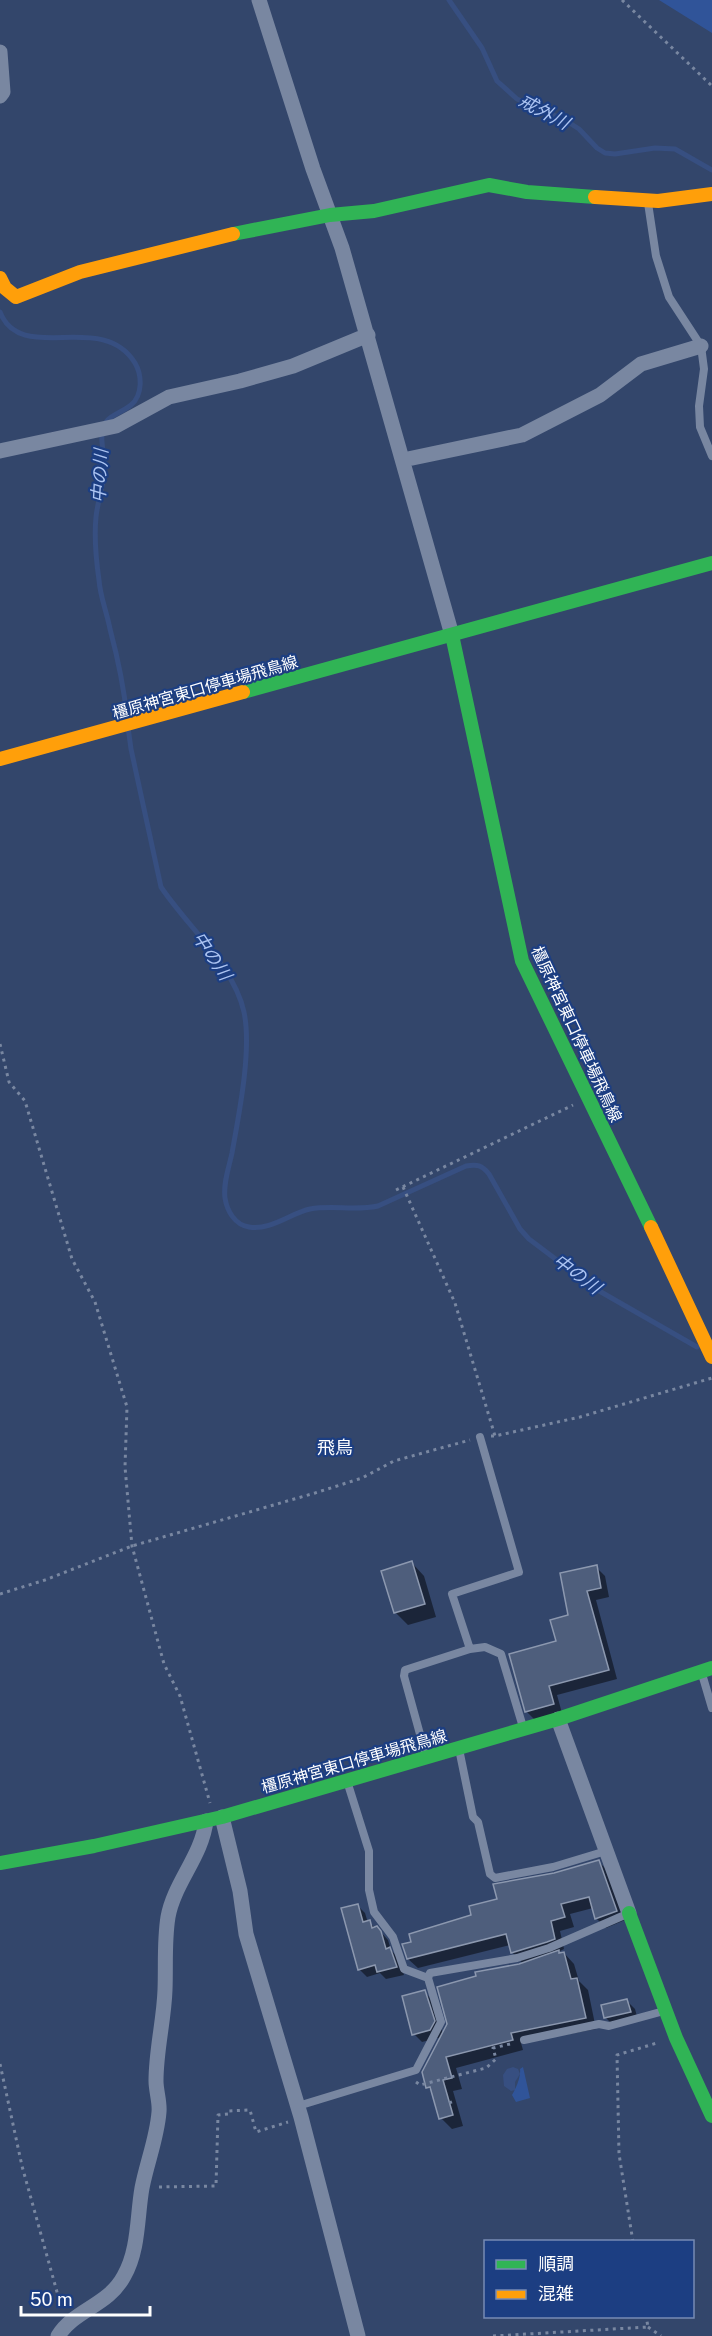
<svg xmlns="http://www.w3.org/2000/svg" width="712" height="2336" viewBox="0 0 712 2336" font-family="'Public Sans','Noto Sans JP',sans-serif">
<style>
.green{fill:#305499}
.water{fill:#374f81}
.shadow{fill:#0007}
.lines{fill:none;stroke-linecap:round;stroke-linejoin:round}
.stream{stroke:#374f81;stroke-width:5}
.building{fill:#4e5e7c;stroke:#8c98af;stroke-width:1.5}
.path{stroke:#7987a1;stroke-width:3;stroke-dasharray:3 4.5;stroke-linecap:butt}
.lane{stroke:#7987a1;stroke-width:8}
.street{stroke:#7987a1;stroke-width:15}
.fast{stroke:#30b455;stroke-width:14}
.slow{stroke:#ff9f0a;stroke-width:14}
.labels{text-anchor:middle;stroke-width:4.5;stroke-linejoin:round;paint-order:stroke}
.street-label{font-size:16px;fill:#fff;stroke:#1c3e82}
.water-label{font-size:18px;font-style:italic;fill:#acc4f2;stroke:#1c3e82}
.neighbourhood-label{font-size:18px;fill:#fff;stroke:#1c3e82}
</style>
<rect width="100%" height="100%" fill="#33466b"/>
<path class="green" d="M659,0H712V33Z
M523,2067L530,2098L516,2102L512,2095C516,2088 521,2077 520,2069Z"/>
<path class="water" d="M513,2067L518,2069L520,2074L515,2082V2090L511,2091L504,2086L503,2075L507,2069Z"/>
<path class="shadow" d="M412,1563L424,1576L436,1617L408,1625L395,1612Z
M596,1567L605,1576L609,1597L596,1600L617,1679L557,1695L562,1713L535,1720L526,1711L570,1616Z
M599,1862L609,1872L625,1920L606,1928L596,1918L593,1908L570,1914L574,1927L560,1931L564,1949L558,1952L560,1954L564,1953L574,1964L579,1981L588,1990L596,2029L521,2043L523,2050L456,2068L462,2089L453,2091L463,2126L452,2129L441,2118L434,2093L428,2087L442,2037L422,2042L414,2034L424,1992L432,2000L443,2034L523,1964L512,1952L510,1945L418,1968L408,1959L499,1900L554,1874Z
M357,1905L365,1913L368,1923L377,1928L388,1940L391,1950L397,1957L404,1975L386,1979L380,1973L367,1977L359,1969Z
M627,2001L635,2009L638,2020L614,2026L606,2018L603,2007Z"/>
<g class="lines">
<path class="stream" d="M449,0L482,48L497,81L517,99L565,120L579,129L597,148L605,153L615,154L655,148L675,149L712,170
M0,312C21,366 102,309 135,363C142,375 143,395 131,405C119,415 102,416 102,435C101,444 104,454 105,463C105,481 98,498 96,517C94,537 96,559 99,580C100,596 107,613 110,629C118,659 124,687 127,718
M128,727L131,749L161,887C187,926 234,966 244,1012C252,1050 239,1114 232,1153C229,1167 223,1183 225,1198C227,1211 235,1225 249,1227C270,1231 291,1213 310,1209C333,1205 356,1211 378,1206L466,1166C477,1164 482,1165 489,1174L520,1229L529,1239L594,1288L697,1347"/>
</g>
<path class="building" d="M412,1561L425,1604L394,1613L381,1571Z
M597,1565L601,1588L587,1591L609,1670L549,1686L554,1704L525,1712L509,1654L556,1641L550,1620L568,1615L560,1573Z
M599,1860L617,1911L595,1919L589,1897L561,1904L565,1917L551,1921L555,1939L547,1942L511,1953L506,1934L407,1959L402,1944L411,1942L409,1934L471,1915L469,1906L497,1899L493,1884L554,1873Z
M358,1904L363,1922L370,1920L372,1928L377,1926L381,1931L386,1949L390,1947L397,1967L377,1972L375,1965L358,1970L341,1908Z
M559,1950V1953L564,1952L571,1979L577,1978L586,2018L511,2033L513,2040L446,2057L452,2078L443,2080L453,2115L439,2119L430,2087L426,2088L422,2072L447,2024L437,1987L476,1976L475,1972L519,1964Z
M425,1990L435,2021L430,2030L412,2035L402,1996Z
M627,1999L631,2012L604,2018L601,2005Z"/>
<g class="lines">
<path class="path" d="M622,0L712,86
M0,1044L9,1082L25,1101L72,1259L95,1302L127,1407L125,1467L132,1546L164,1664L180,1696L210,1803
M403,1187L455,1303L495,1436
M396,1190L573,1105
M491,1436H495L580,1417L712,1378
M0,1594L45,1580L132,1546L315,1493L362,1478L394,1461L470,1440
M0,2064L22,2166L62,2310
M416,2082L420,2085L486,2068L496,2059L493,2048L514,2043
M450,2101L452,2106
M159,2187L216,2186L218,2115L228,2114V2111L250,2110L256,2132L288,2122
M633,2242L619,2154L617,2055L657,2043
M648,2327L661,2336
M493,2336L648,2327L646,2316"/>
<path class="lane" d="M648,203L656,256L669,297L701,346L704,369L699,406L700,427L712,456
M470,1649L452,1594L519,1572L480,1437
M702,1674L712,1708
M459,1749L473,1817L478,1822L490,1874L495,1878L553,1867L606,1851
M426,1756L404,1676L405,1670L470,1649L485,1647L501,1654L523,1727
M347,1781L369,1851V1890L374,1912L393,1937L404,1969L428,1978
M524,2040L599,2024L609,2026L664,2011
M298,2106L416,2070L441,2022L428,1978L430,1973L517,1958L549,1948L627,1914"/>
<path class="street" d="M259,0L313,169L342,248L452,635
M0,52L3,92L0,96
M0,451L116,426L169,397L240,381L293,366L368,335
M403,460L522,435L600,395L641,364L701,346
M558,1719L629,1913
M222,1817L240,1891L246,1934L301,2117L358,2336
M58,2336C75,2309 108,2306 124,2276C139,2250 137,2216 142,2188C147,2162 157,2138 159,2112C160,2102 156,2091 156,2081C156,2050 164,2020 165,1990C166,1965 164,1942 168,1917C174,1883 202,1856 206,1821"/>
<path class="fast" d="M233,234L330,215L374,211L489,185L527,192L595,197
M452,635L522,961L651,1227
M243,692L712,563
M0,1863L94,1846L222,1817L558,1719L712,1668
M629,1913L676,2038L712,2116"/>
<path class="slow" d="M595,197L658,201L712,194
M0,278L5,288L16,297L80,272L233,234
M0,759L243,692
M651,1227L712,1357"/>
</g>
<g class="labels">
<g class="street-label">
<text transform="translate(205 687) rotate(-16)" y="6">橿原神宮東口停車場飛鳥線</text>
<text transform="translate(577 1034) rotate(65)" y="6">橿原神宮東口停車場飛鳥線</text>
<text transform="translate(354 1761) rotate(-16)" y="6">橿原神宮東口停車場飛鳥線</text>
</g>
<g class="water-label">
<text transform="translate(544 112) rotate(28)" y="6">戒外川</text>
<text transform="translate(100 476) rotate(-87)" y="6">中の川</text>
<text transform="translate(212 956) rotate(56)" y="6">中の川</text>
<text transform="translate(577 1274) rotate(36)" y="6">中の川</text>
</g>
<g class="neighbourhood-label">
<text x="335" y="1454">飛鳥</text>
</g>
</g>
<rect x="484" y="2240" width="210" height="78" fill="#1c3e82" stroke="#778bb4" stroke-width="1.5"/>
<rect x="496" y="2260" width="30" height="9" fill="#30b455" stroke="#778bb4" stroke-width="1.5"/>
<text x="538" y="2270" font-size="18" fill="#ffffff">順調</text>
<rect x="496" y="2290" width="30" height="9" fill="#ff9f0a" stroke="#778bb4" stroke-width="1.5"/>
<text x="538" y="2300" font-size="18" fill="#ffffff">混雑</text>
<path d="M21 2306v9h129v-9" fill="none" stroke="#ffffff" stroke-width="3"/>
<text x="30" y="2306" font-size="18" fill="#ffffff" stroke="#1c3e82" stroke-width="4.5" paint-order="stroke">50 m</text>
</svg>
